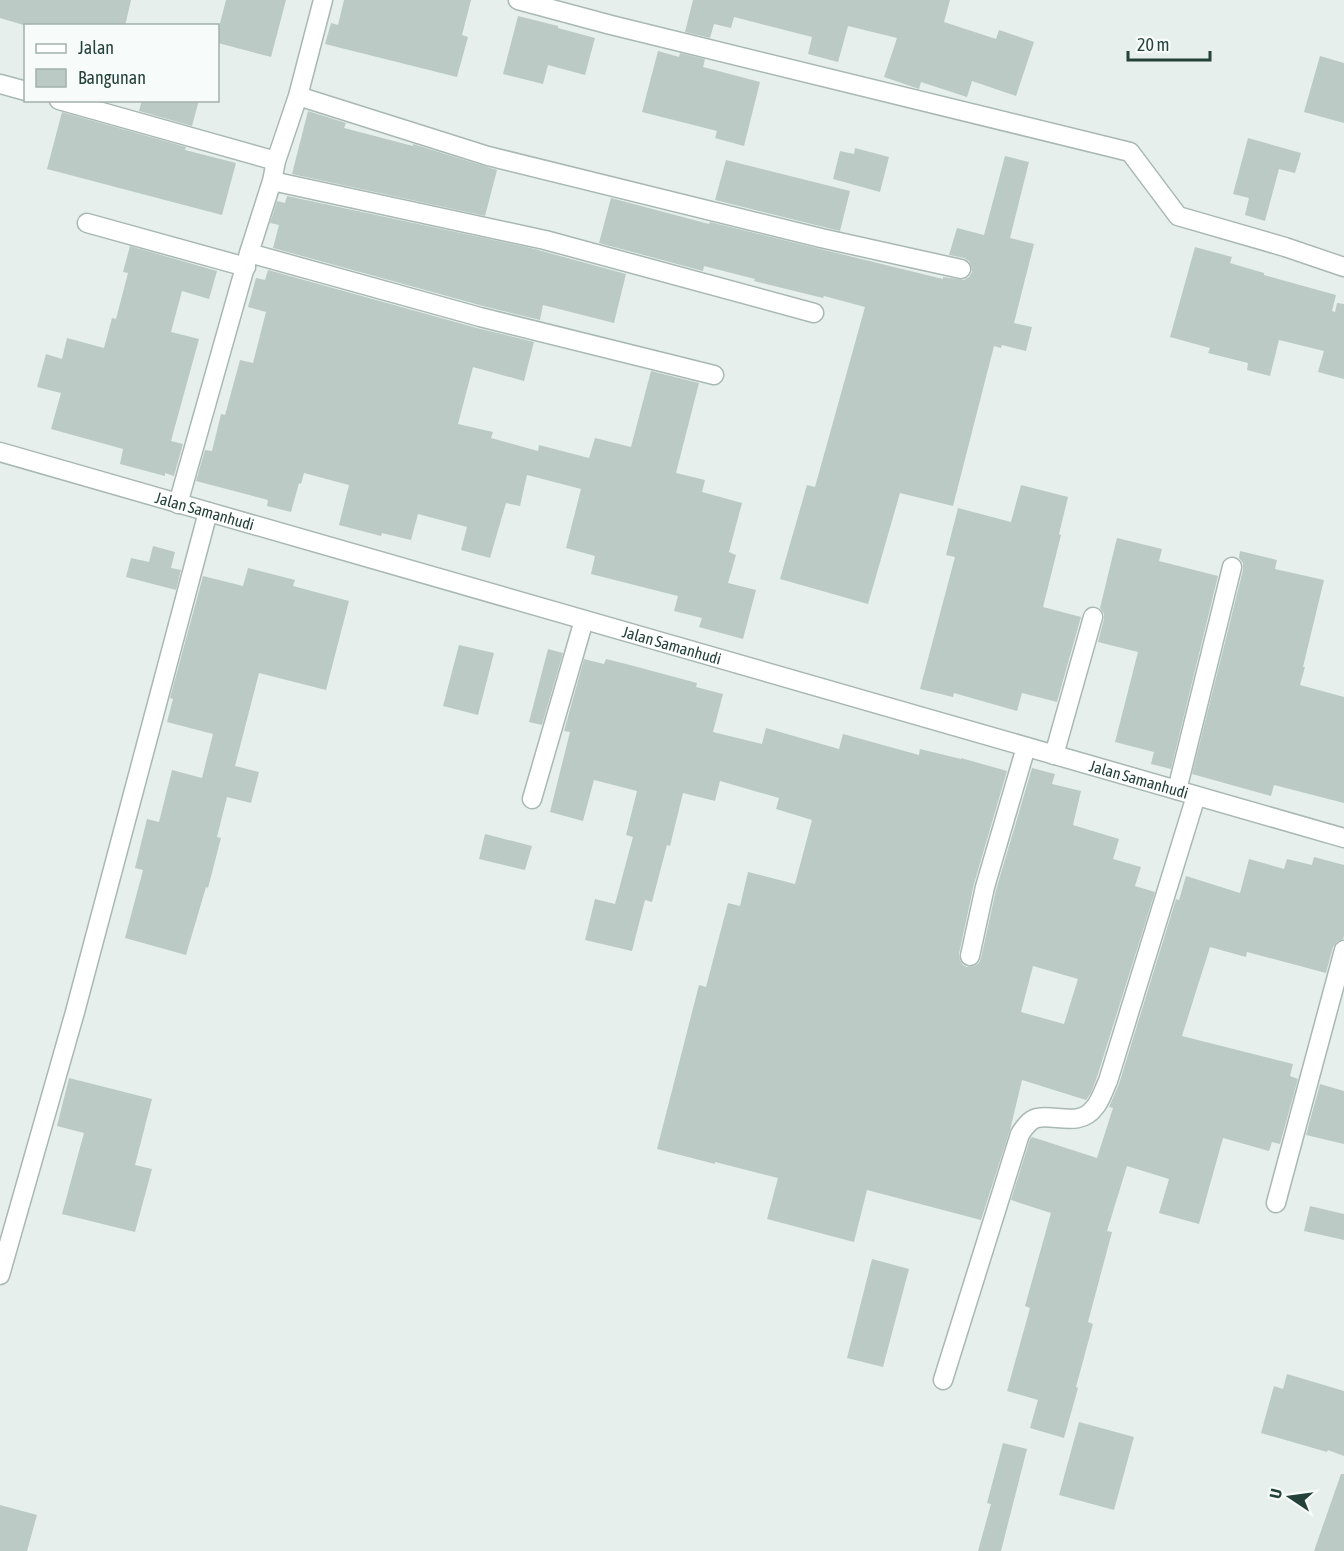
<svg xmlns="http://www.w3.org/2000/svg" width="1344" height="1551" viewBox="0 0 1344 1551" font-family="'Asap Condensed',sans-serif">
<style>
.building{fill:#bbcac4;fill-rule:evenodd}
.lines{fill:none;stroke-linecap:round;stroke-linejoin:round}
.minor-casing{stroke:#a8b8b2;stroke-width:21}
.tertiary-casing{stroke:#a8b8b2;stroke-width:21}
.minor{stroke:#fff;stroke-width:18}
.tertiary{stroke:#fff;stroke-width:18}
.labels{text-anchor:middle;stroke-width:4.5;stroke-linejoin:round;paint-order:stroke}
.street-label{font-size:16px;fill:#24423a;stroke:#f7fbf9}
</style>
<rect width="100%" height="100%" fill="#e6efeb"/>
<path class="building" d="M0,0H131L125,26H27L0,18Z
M226,0H286L271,57L218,43V31Z
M344,0H471L462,35L468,37L457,77L325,44L331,23L338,25Z
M693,0H950L944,22L996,39L999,30L1034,42L1016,96L972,81L967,97L921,82L919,89L884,77L897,38L848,26L838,62L808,54L812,37L734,17L731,28L714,24L710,38L685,32Z
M518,16L558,26V28L595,38L585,75L548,65L543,84L503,74Z
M658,51L679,57L680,53L705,59L703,67L760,82L744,146L715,138L717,131L642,112Z
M1320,56L1344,63V123L1304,112Z
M142,100H199L192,126L139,111Z
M308,111L346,123L344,128L413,146V144L497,170L485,216L292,174Z
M62,112L186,147L185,150L236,163L222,215L47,169Z
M1248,138L1301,153L1295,173L1279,169L1265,221L1245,215L1249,198L1233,194Z
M855,148L889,157L880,192L833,179L840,151L854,154Z
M1005,156L1029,162L1010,238L1034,244L1014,323L1032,327L1026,351L1002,345L1001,348L994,346L953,506L900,493L868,604L780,579L807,485L815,487L865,307L824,296L823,298L754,281L755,279L704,266L703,271L599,243L611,198L709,224L710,222L943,279V277L964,280L969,277L972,272L971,265L969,261L964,258L949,255L957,228L984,235Z
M726,160L850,191L840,231L715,200Z
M287,196L531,248L626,274L614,323L543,305L540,320L483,306L273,248L279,225L270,223L277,201L285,203Z
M130,246L217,271L209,299L182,291L171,332L199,339L171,441L183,444L174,476L165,473V476L120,464L123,449L51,429L61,393L37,387L46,354L62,359L67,338L104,348L112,318L116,319L128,273L123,272Z
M1195,247L1232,257L1230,263L1264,273V275L1336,295L1332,311L1335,312L1337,303L1344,304V379L1318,372L1324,351L1279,340L1270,376L1247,370L1248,363L1208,353L1210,348L1170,337Z
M268,270L477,328L534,342L524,381L473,367L458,424L493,432L491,438L538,451L539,445L589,458L595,438L631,447L651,371L699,383L676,473L705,480L702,492L742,503L729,552L736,555L728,583L756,590L743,639L699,627L702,618L674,611L678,596L591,574L595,556L566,548L581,489L527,475L520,506L506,503L490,558L461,550L467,527L418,514L411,540L382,533L381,536L339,525L349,485L304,473L301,484L299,483L291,512L267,506L268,500L196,481L205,450L212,451L221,414L225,415L240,360L253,363L266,312L248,307L256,278L265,280Z
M1021,485L1068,497L1059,534L1061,535L1043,607L1081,617L1057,702L1022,693L1017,711L954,693L953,697L920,689L955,557L946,555L958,508L1011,522Z
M1117,538L1162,549L1159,561L1218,576L1171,769L1151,764L1154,752L1115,742L1138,652L1098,642L1104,619V614L1100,608Z
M153,546L175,552L171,568L181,570L176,590L126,577L131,558L149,562Z
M1240,551L1277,560L1275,569L1324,580L1303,667H1305L1300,685L1344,697V803L1274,785L1271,796L1192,774L1243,570V563L1239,558Z
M248,568L295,580L293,586L349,601L326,690L259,673L235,766L259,772L251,803L227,797L217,837L221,838L208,888L206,887L186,955L125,938L143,870L135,868L147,819L159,822L172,770L202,778L213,734L167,722L173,699L170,698L203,576L243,586Z
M459,645L494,653L478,715L443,706Z
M548,649L563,653L542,725L529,722Z
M584,659L604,664L606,659L630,665L697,683L696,687L723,694L713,732L762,744L766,728L839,749L843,734L919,755L920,749L961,759V758L1007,771L974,884L959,954L960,960L963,965L967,967L974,966L979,963L981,958L996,890L1032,768L1055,774L1052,784L1081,791L1073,825L1119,839L1113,859L1141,867L1135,886L1155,892L1097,1077L1091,1093L1086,1100L1022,1080L1010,1130L981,1220L867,1190L854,1242L767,1219L778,1178L715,1162V1164L657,1149L699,985L706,987L728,903L740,906L748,872L795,884L812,820L776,809L779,798L720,781L715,801L683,793L670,846L667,845L652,902L645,900L632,951L585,940L595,899L615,904L633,837L626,835L637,791L594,780L583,821L550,812L570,732L564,731ZM1033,966L1078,979L1064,1024L1021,1012Z
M485,834L532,846L525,870L479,859Z
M1314,857L1344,865V936L1343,939L1337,942L1333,947L1326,973L1247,952L1246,957L1210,947L1182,1036L1293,1064L1290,1076L1298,1079L1280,1144L1272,1142L1269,1151L1223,1138L1199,1224L1159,1213L1169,1179L1127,1166L1107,1231L1112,1232L1088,1322L1093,1324L1076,1387L1078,1388L1064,1438L1030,1428L1038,1400L1007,1391L1030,1308L1025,1306L1051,1213L1011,1200L1030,1139L1032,1137L1097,1158L1113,1108L1109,1107L1119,1084L1176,899L1179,900L1186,876L1240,893L1249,859L1284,869L1287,859L1312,865Z
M69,1078L152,1099L135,1165L152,1169L135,1232L62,1214L84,1133L57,1126Z
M1320,1084L1344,1091V1144L1306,1135Z
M1310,1206L1344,1214V1240L1304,1231Z
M872,1259L909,1269L883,1367L847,1358Z
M1287,1374L1344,1391V1456L1328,1450L1327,1452L1261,1433L1274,1386L1283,1389Z
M1079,1422L1134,1437L1114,1510L1059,1495Z
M1003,1443L1027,1449L1001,1551H978L991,1504L987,1503Z
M1341,1474H1344V1551H1314Z
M0,1505L37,1515L27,1551H0Z"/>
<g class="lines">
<g class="minor-casing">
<path id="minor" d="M518,0L611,25L1130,152L1178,216L1285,247L1344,267
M0,84L26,91
M298,96L488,156L821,238L961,269
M59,100L276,161
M272,181L545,240L814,313
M87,223L246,267
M249,253L480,317L714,375
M178,504L249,253L272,181L276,161L298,96L323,0
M1054,755L1093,617
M1177,790L1232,567
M532,799L584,620
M970,956L985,887L1026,747
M1276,1203L1344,950
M0,1275L75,1012L208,512
M943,1380L1020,1134C1024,1128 1029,1120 1037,1118C1055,1114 1080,1128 1095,1107C1101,1100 1104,1089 1108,1081L1196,796"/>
</g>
<g class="tertiary-casing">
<g id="tertiary">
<path id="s1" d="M0,452L1344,838"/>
</g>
</g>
<use href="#minor" class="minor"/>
<use href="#tertiary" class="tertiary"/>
</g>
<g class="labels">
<g class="street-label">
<text dy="6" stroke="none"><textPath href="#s1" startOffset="213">Jalan Samanhudi</textPath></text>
<text dy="6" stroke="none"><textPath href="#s1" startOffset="699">Jalan Samanhudi</textPath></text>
<text dy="6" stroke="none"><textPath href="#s1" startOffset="1185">Jalan Samanhudi</textPath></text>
</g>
</g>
<rect x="24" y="24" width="195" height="78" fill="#f7fbf9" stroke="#a3b1ad" stroke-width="1.5"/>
<rect x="36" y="44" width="30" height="9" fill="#ffffff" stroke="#a3b1ad" stroke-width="1.5"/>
<text x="78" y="54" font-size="18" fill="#24423a">Jalan</text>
<rect x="36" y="69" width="30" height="18" fill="#bbcac4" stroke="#a3b1ad" stroke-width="1.5"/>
<text x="78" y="84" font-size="18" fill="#24423a">Bangunan</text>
<g transform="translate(1290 1497) rotate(283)" stroke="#f7fbf9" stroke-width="4.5" paint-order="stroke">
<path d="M0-4.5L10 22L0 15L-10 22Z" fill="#24423a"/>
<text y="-9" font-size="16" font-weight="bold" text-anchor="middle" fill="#24423a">U</text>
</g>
<path d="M1128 51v9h82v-9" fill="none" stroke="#24423a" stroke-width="3"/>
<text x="1137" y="51" font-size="18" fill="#24423a" stroke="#f7fbf9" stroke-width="4.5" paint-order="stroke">20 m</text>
</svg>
